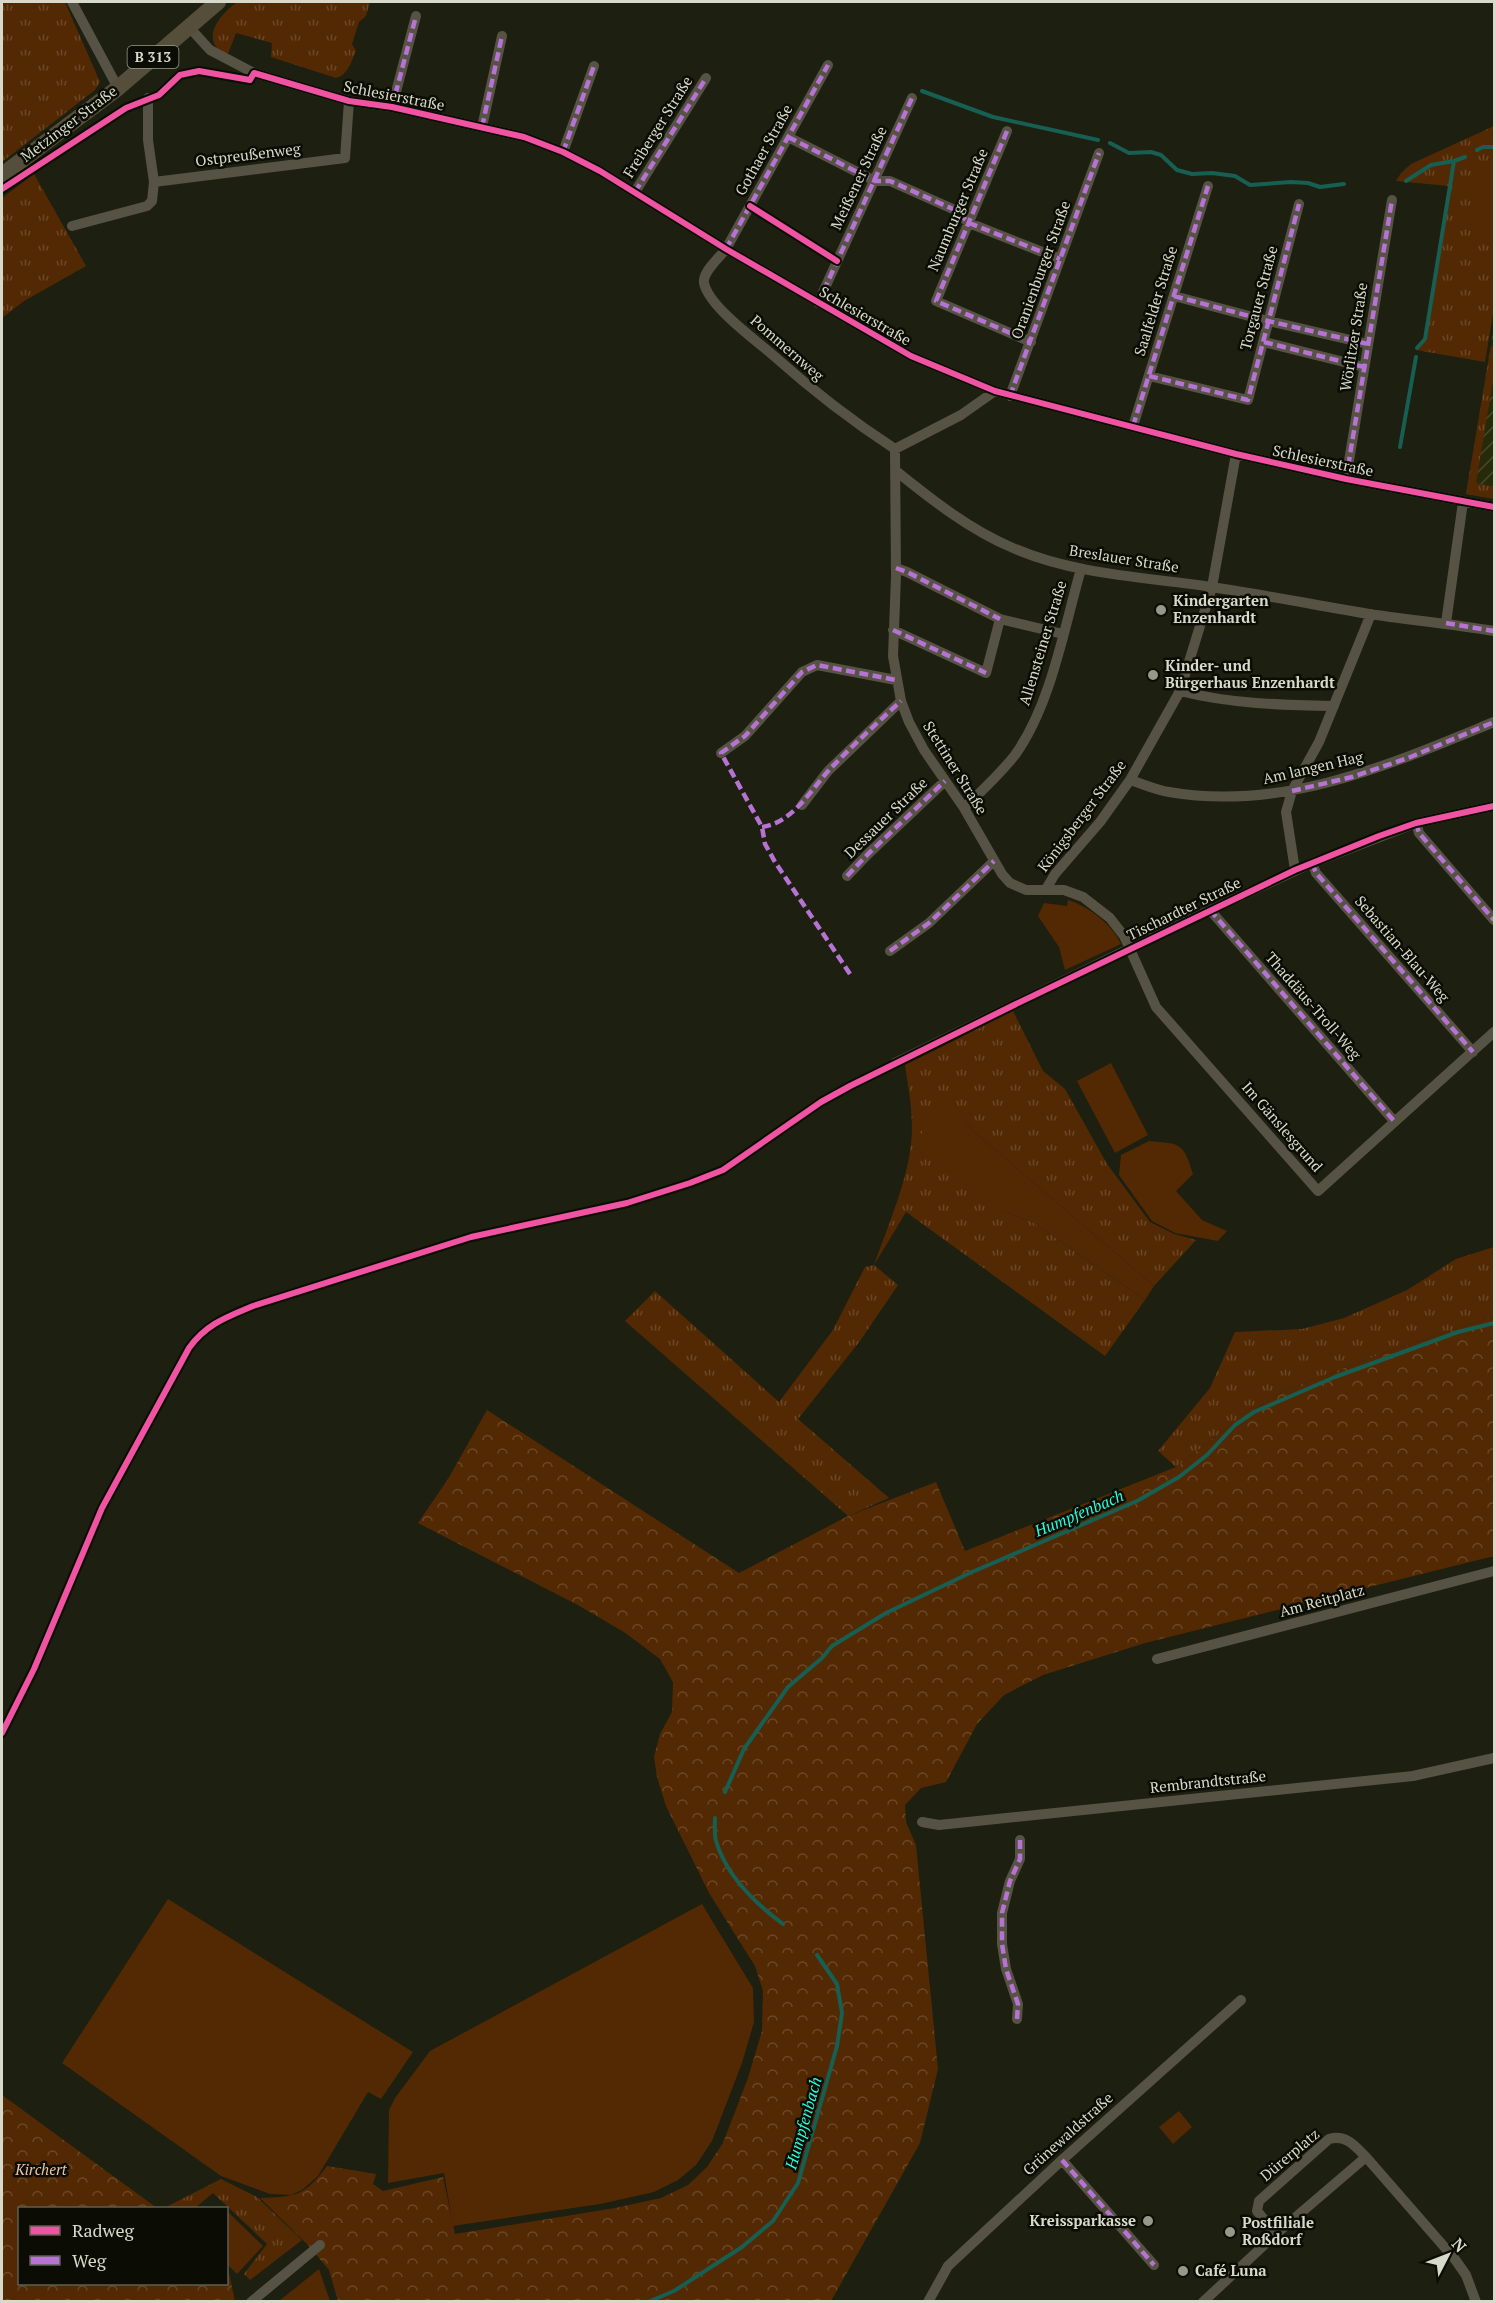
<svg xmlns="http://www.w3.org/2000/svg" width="1496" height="2303" viewBox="0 0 1496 2303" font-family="'PT Serif',serif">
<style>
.industrial{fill:url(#industrial-furrows)}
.grass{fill:url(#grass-tufts)}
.forest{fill:url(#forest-crowns)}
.green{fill:#532903}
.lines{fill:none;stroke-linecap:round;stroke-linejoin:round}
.stream{stroke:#165f52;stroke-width:4}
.street{stroke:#565244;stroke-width:10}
.primary{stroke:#554e3b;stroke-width:16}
.quiet{stroke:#b673d3;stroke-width:4.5;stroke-dasharray:9 4.5;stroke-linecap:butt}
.cycleway-casing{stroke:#0b0d04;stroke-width:10}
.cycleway{stroke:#f153a3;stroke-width:6}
.poi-dot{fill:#969989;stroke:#0b0d04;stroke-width:2}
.labels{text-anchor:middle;stroke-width:5;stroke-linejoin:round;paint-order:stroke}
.shield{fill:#0b0d04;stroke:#9a9c8f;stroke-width:1.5}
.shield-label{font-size:14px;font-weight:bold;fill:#d7daca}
.street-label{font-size:15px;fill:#d7daca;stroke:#0b0d04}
.poi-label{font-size:15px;font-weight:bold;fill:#d7daca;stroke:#0b0d04;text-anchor:start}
.park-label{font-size:15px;font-style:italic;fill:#f0c3a8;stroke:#0b0d04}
.water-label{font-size:16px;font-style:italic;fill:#2bfddd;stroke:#0b0d04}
</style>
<defs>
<pattern id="industrial-furrows" width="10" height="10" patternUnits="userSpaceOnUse" patternTransform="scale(1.5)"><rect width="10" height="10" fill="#272a09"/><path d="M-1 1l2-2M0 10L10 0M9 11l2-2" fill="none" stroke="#46482c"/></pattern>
<pattern id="grass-tufts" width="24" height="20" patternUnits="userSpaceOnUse" patternTransform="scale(1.5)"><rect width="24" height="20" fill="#532903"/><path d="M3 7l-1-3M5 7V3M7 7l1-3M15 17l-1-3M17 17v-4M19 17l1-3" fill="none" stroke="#6b4726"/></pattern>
<pattern id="forest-crowns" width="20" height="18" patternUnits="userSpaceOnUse" patternTransform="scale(1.5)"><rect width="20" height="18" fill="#532903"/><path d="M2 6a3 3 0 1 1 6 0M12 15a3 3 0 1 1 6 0" fill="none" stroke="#6b4726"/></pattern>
</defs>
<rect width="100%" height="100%" fill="#1d1f10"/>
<path class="industrial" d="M1494,325V499L1466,494Z"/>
<path class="grass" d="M2,2H65L100,82L95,90L2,162Z
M237,2H370L366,16L359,22L352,44L356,51C351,62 348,75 336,78L271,57L272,43L236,33L227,56C224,53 219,50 216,47C205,30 225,11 237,2Z
M1494,126V308L1485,362L1416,350V346L1425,339L1449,186L1396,181L1401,173L1411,164Z
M34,174L86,266L24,301L2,318V198Z
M1491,346L1494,347V374L1476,483L1494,487V499L1466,494Z
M1013,1011L1043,1071L1065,1089L1107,1164L1150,1222L1174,1234L1196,1240L1154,1286L972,1130L952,1102L1004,1212L1033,1222L1145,1300L1105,1356L906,1212L874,1265L898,1285L860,1341L798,1419L889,1498L848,1516L625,1321L655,1291L779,1402L833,1330L865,1267L874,1265C887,1229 907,1182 911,1144C914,1118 909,1091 905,1065Z
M1494,1247V1316L1389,1351L1281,1392L1224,1430L1176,1467L1158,1451L1210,1388L1235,1332L1302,1329L1344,1318L1407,1290L1456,1259Z
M221,2179L257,2197L302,2240L250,2280L244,2274L267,2244L213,2193L195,2208L166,2207Z"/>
<path class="forest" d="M1494,1316V1556L1145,1643L1043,1675L1004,1695L977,1724L946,1782L921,1788L905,1805L906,1822L916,1845L938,2069L920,2143L831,2301H338L329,2270L308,2245L260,2198C295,2197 305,2196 327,2166L376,2174L373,2184L383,2191L443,2177L455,2234L615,2208L661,2198L688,2185L707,2167L723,2143L748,2078L762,2031L763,1991L755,1966L709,1893L666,1806L657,1777L654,1757L660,1734L672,1712L673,1682L660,1659L624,1632L576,1604L418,1523L448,1479L487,1410L739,1573L848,1516L936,1482L965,1551L1176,1467L1224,1430L1281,1392L1389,1351Z
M2,2095L157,2208H20V2284H226L227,2271L229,2273L235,2301H2Z"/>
<path class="green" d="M1482,163L1494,165V223L1471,219Z
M1068,900C1088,906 1113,925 1121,944L1065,970L1059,947L1038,916L1044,903L1067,906Z
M1111,1063L1148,1135L1115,1153L1077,1081Z
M952,1101L972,1130L1154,1286L1145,1300L1033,1222L1004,1212L911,1145Z
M1149,1141C1181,1144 1183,1142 1193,1174L1176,1191L1202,1220L1227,1231L1218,1241L1175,1233L1152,1221L1119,1175L1121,1155Z
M168,1899L413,2052L381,2099L368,2092L318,2176L302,2190L291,2195L270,2194L221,2176L62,2063Z
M702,1904L753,1988L754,2022L742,2063L712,2141L696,2165L678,2180L654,2192L600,2204L453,2226L444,2173L388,2183L389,2110L395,2098L430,2051Z
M1179,2111L1192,2127L1173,2144L1159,2127Z
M227,2211L263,2246L237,2274L227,2264Z
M319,2269L330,2301H279Z"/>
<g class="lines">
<path class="stream" d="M922,91L993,117L1098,140
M1110,143L1129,153L1151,152L1161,155L1177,170L1192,174L1212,173L1235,176L1250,185L1291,182L1308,183L1320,187L1344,184
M1477,150L1483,147H1494
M1406,181L1431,165L1454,161
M1417,348L1425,339L1454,161L1465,157
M1400,447L1416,357
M725,1792L744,1749L788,1687L822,1658L832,1646L886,1613L972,1572L1137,1501L1179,1477L1207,1455L1235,1425L1254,1412L1335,1377L1458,1332L1494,1323
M715,1818C715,1825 714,1834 716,1841C726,1875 756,1904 783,1924
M648,2302L674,2291L742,2247L773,2221L798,2183L837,2046L842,2013L837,1984L817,1955"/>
<path class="street" d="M72,2L118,88
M189,27L210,50L254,73L349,101L392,107L524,137L563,152L600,171L726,249L911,356L995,391L1236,454L1346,479L1494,507
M828,65L726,249C720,257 702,272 704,283C709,307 756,340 774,356C812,390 852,421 895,449
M148,98V140L154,182L345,158L349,101
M392,107L416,16
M482,127L502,36
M1007,131L936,301L1031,342
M788,137L875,181H890L955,210L969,223L1060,259
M563,152L594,66
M635,192L706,78
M72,226L147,206L152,201L154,182
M1174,296L1268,321L1368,344
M818,303L912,98
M1264,342L1364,367
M1149,376L1248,400L1299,204
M995,391L961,415L895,449L896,576L893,656L901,701L909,722L924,750L964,808L1002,874L1010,883L1026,890H1064L1083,897L1110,918L1124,936L1156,1007L1318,1191L1494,1032
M1010,396L1099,153
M1133,426L1208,186
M896,471C932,500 970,530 1013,548C1075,575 1145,577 1212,587C1264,595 1316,605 1369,614C1410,620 1453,624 1494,631
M1346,479L1392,200
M896,568L907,572L1000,619
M1446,623L1463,502
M893,630L986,673L1000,619L1063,634
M1180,691C1231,704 1282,705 1334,706
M721,753L745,736L802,672L817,665L896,680
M1130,780C1143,784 1156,790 1169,792C1284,812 1391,764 1494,722
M802,805L828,771L901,701
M964,808C982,791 1000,774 1015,755C1051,705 1064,628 1081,569
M1416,823L1419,833L1494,920
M1312,863L1316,873L1473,1052
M1295,870L1286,812L1292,791L1319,742L1371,614
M847,876L868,854L945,781
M1046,889L1055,874L1100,822L1130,780L1180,691L1212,587L1236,454
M1210,910L1394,1121
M890,951L929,923L994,861
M895,1063L1176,926L1312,863L1416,823L1494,806
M1157,1659L1494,1571
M922,1822L939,1825L1413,1776L1494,1758
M1017,2019L1018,2004L1006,1969L1002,1944V1913L1010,1881L1020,1859V1840
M1062,2160L1154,2265
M1276,2234L1257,2211L1259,2201L1329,2139C1346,2134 1355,2146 1366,2157L1454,2258L1466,2275L1476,2302
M251,2302L320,2245
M928,2302L948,2266L1062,2160L1241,2000
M1203,2302L1276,2234L1366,2157"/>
<path class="primary" d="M2,175L118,88L218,2"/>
<path class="quiet" d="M392,107L416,16
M482,127L502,36
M1007,131L936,301L1031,342
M788,137L875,181H890L955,210L969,223L1060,259
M563,152L594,66
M635,192L706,78
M726,249L828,65
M1174,296L1268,321L1368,344
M818,303L912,98
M1264,342L1364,367
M1149,376L1248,400L1299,204
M1010,396L1099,153
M1133,426L1208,186
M1346,479L1392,200
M896,568L907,572L1000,619
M1446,623L1494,631
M893,630L986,673
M1292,791L1352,777L1408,758L1494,722
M1416,823L1419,833L1494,920
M762,827C793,823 812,788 831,768C853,745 877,723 901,701
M1312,863L1316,873L1473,1052
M847,876L868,854L945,781
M1210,910L1394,1121
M890,951L929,923L994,861
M850,974L775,862L765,844L762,827L721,753L745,736L802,672L817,665L896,680
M1017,2019L1018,2004L1006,1969L1002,1944V1913L1010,1881L1020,1859V1840
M1062,2160L1154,2265"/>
<g class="cycleway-casing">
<path id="cycleway" d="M2,189L126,108L159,95L180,75L199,71L250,80L254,73L349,101L392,107L524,137L563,152L600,171L726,249L911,356L995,391L1236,454L1346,479L1494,507
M750,206L837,261
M2,1733L34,1669L102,1508L189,1348C206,1324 227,1317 253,1306L471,1237L627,1203L690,1183L723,1170L821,1102L850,1086L1014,1005L1295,870L1379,836L1416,823L1494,806"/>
</g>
<use href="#cycleway" class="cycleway"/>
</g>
<g class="poi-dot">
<circle cx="1161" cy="610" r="6"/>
<circle cx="1153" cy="675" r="6"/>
<circle cx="1148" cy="2221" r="6"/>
<circle cx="1230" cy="2232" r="6"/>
<circle cx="1183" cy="2271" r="6"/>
</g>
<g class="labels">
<rect class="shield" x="127.5" y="46" width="51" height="22" rx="4.5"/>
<g class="shield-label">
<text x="153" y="62">B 313</text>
</g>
<g class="street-label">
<text transform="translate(394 96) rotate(11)" y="5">Schlesierstraße</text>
<text transform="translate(69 124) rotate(-37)" y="5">Metzinger Straße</text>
<text transform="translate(658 127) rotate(-58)" y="5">Freiberger Straße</text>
<text transform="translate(764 150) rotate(-61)" y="5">Gothaer Straße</text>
<text transform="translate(248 155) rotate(-7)" y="5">Ostpreußenweg</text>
<text transform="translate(859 178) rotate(-65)" y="5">Meißener Straße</text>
<text transform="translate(958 210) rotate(-67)" y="5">Naumburger Straße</text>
<text transform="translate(1041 270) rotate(-70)" y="5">Oranienburger Straße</text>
<text transform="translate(1259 298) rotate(-75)" y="5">Torgauer Straße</text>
<text transform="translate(1156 301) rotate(-73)" y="5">Saalfelder Straße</text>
<text transform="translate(865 316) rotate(30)" y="5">Schlesierstraße</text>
<text transform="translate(1354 337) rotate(-81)" y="5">Wörlitzer Straße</text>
<text transform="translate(787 348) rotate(41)" y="5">Pommernweg</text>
<text transform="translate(1323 461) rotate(12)" y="5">Schlesierstraße</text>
<text transform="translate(1124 559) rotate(9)" y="5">Breslauer Straße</text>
<text transform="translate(1043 643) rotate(-73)" y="5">Allensteiner Straße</text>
<text transform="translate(955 768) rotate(58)" y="5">Stettiner Straße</text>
<text transform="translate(1313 768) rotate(-13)" y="5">Am langen Hag</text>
<text transform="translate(1082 816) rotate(-53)" y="5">Königsberger Straße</text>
<text transform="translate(886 818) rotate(-44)" y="5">Dessauer Straße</text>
<text transform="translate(1184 909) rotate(-26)" y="5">Tischardter Straße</text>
<text transform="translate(1402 949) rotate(49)" y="5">Sebastian-Blau-Weg</text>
<text transform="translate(1313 1006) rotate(49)" y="5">Thaddäus-Troll-Weg</text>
<text transform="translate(1282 1127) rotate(49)" y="5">Im Gänslesgrund</text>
<text transform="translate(1322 1601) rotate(-15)" y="5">Am Reitplatz</text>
<text transform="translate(1208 1782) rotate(-6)" y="5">Rembrandtstraße</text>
<text transform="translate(1068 2134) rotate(-42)" y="5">Grünewaldstraße</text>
<text transform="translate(1290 2155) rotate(-40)" y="5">Dürerplatz</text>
</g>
<g class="poi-label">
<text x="1173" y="606">Kindergarten<tspan x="1173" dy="17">Enzenhardt</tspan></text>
<text x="1165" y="671">Kinder- und<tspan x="1165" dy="17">Bürgerhaus Enzenhardt</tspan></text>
<text x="1136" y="2226" text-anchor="end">Kreissparkasse</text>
<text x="1242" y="2228">Postfiliale<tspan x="1242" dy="17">Roßdorf</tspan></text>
<text x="1195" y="2276">Café Luna</text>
</g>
<g class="park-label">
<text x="41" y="2175">Kirchert</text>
</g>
<g class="water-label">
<text transform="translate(1079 1513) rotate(-23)" y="6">Humpfenbach</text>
<text transform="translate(803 2123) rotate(-74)" y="6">Humpfenbach</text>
</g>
</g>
<rect width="1496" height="2303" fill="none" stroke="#d7daca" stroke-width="6"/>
<rect x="18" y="2207" width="210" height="78" fill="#0b0d04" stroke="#5d5f53" stroke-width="1.5"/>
<rect x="30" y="2226" width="30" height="9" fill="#f153a3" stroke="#5d5f53" stroke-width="1.5"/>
<text x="72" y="2237" font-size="18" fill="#d7daca">Radweg</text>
<rect x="30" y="2256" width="30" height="9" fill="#b673d3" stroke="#5d5f53" stroke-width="1.5"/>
<text x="72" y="2267" font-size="18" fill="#d7daca">Weg</text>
<g transform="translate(1448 2255) rotate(48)" stroke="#0b0d04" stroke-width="4.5" paint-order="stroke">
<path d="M0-4.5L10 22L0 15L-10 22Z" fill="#d7daca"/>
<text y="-9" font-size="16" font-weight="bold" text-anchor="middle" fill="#d7daca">N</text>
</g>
</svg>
